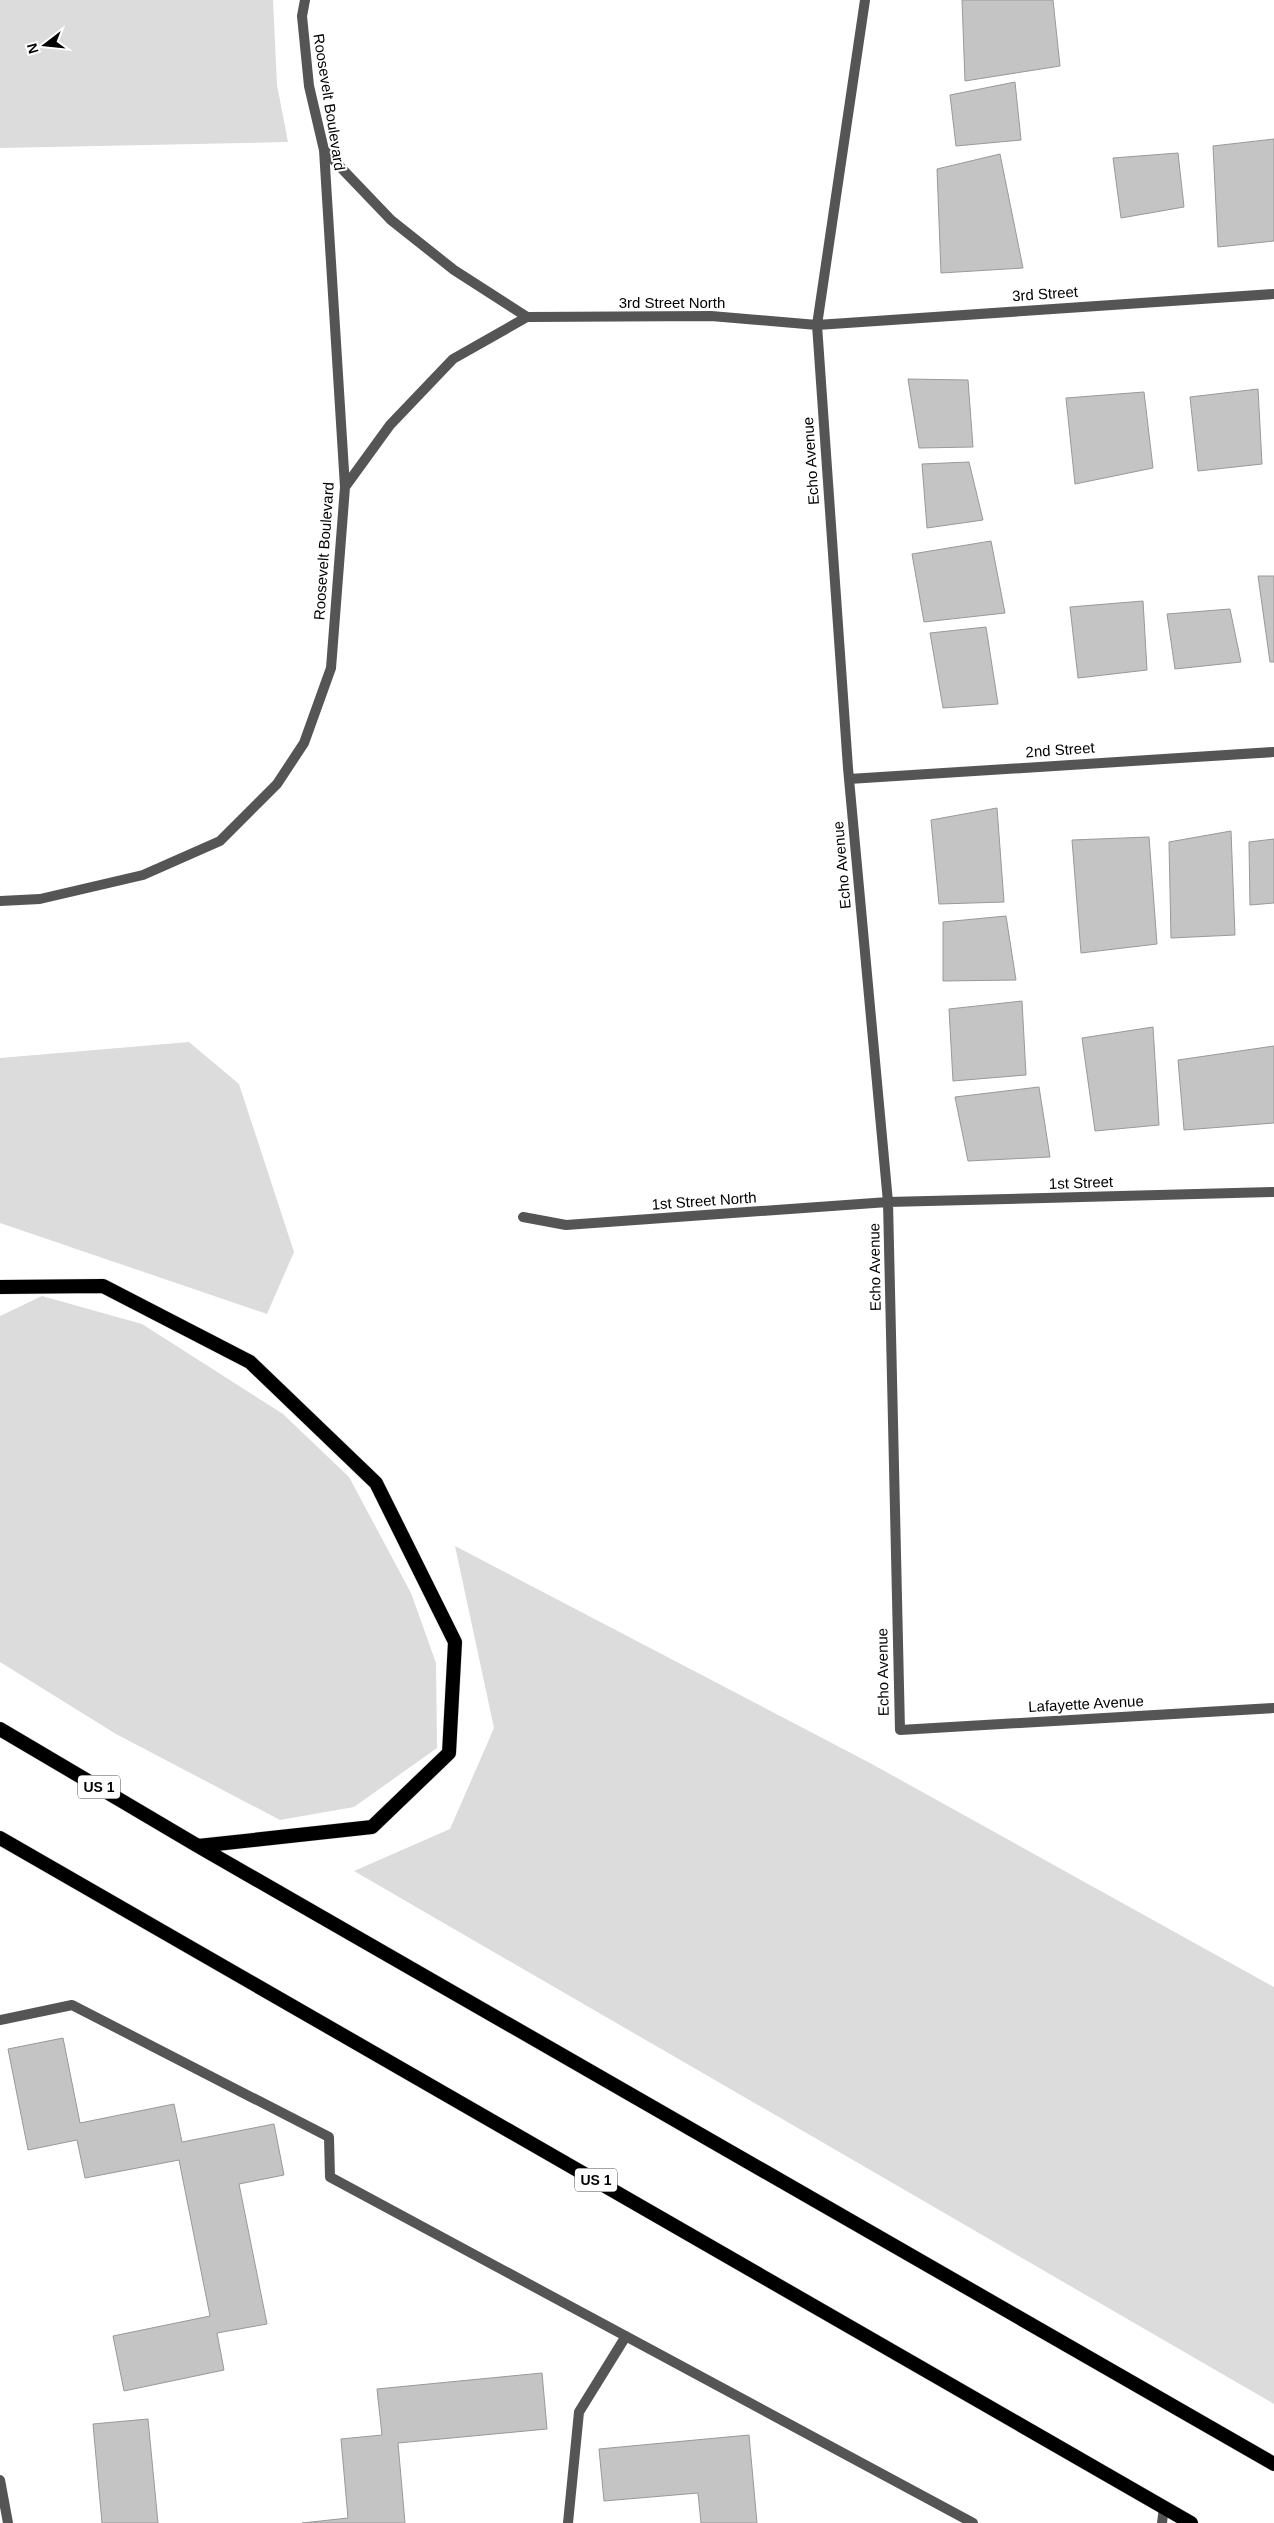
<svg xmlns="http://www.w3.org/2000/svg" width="1274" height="2523" viewBox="0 0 1274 2523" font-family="Arial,sans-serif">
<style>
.green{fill:#dcdcdc}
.building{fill:#c4c4c4;stroke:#999}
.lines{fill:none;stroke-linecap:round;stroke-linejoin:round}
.trunk-casing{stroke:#dbdbdb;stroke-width:15}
.service{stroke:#555;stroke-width:10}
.minor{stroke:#555;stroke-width:10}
.tertiary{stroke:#555;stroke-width:10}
.trunk{stroke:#000;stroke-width:14}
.labels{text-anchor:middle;stroke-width:4;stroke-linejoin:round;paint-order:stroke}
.shield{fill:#fff;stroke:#4c4c4c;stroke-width:1}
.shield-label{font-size:14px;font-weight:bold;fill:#000}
.street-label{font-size:15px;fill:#000;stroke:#fff}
</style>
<rect width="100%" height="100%" fill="#fff"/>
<path class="green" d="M0,0H273L277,85L288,142L0,148Z
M189,1042L239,1084L294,1252L267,1314L0,1223V1058Z
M42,1296L142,1324L283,1414L349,1477L411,1593L436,1663L437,1748L354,1807L280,1820L116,1734L0,1662V1316Z
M455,1546L870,1763L1274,1987V2404L354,1871L450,1829L494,1728Z"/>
<path class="building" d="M962,0H1053L1060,66L965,81Z
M1015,82L1021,140L956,146L950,95Z
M1274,139V241L1218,247L1213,146Z
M1178,153L1184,207L1121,218L1113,158Z
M1000,154L1023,268L941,273L937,169Z
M908,379L968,380L973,447L919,448Z
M1258,389L1262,464L1198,471L1190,397Z
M1144,392L1153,468L1075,484L1066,398Z
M969,462L983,520L927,528L922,464Z
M991,541L1005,613L924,622L912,554Z
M1258,576H1274V662H1270Z
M1143,601L1147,670L1078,678L1070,607Z
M1230,609L1241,662L1175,669L1167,614Z
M986,627L998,704L943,708L930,633Z
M997,808L1004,902L939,904L931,820Z
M1231,831L1235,935L1171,938L1169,842Z
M1149,837L1157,944L1081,953L1072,840Z
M1274,839V903L1250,905L1249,842Z
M1006,916L1016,980L943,981V922Z
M1022,1001L1026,1075L953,1081L949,1009Z
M1153,1027L1159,1125L1095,1131L1082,1038Z
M1274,1046V1123L1184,1130L1178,1060Z
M1039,1087L1050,1157L968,1161L955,1097Z
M63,2038L80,2123L174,2104L182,2142L274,2124L284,2175L239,2184L267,2324L217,2333L224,2370L124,2391L113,2336L210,2316L179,2160L85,2178L77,2140L28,2150L8,2049Z
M542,2373L547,2429L398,2443L405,2523H302L348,2518L341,2439L382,2435L377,2389Z
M148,2419L158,2523H102L93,2424Z
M749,2435L757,2523H701L698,2493L604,2501L599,2449Z"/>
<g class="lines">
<g class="trunk-casing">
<path id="trunk" d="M0,1287L103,1286L250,1362L376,1483L455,1642L449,1753L372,1827L198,1846
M0,1729L198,1846L1274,2464
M0,1838L1191,2523"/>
</g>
<path class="service" d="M0,2020L72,2005L329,2137L330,2177L973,2523
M568,2523L579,2412L626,2336
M1162,2523L1164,2507"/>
<path class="minor" d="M865,0L817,325L848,768L888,1202L900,1730L1274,1708
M324,150L391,220L454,270L527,317
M345,487L390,425L453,359L527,317L711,316L817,325L1274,294
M849,779L1274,752
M0,901L40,899L143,875L220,841L277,784L304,743L331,668L345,487L324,150L309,86L302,16L305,0
M523,1217L566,1225L888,1202L1274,1192"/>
<path class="tertiary" d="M0,2480L8,2523"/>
<use href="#trunk" class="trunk"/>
</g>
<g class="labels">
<g class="shield">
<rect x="78" y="1775.5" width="42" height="23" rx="4"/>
<rect x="575" y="2168.5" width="42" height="23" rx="4"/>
</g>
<g class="shield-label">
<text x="99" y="1792">US 1</text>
<text x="596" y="2185">US 1</text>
</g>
<g class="street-label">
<text transform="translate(329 102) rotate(81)" y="5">Roosevelt Boulevard</text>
<text transform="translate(1045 294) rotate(-4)" y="5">3rd Street</text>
<text x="672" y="308">3rd Street North</text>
<text transform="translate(811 461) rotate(-94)" y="5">Echo Avenue</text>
<text transform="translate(324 551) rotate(-86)" y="5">Roosevelt Boulevard</text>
<text transform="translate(1060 750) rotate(-4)" y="5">2nd Street</text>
<text transform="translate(842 865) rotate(-95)" y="5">Echo Avenue</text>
<text transform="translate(1081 1183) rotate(-2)" y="5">1st Street</text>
<text transform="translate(704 1201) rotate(-4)" y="5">1st Street North</text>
<text transform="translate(875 1267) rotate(-91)" y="5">Echo Avenue</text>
<text transform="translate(883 1672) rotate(-91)" y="5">Echo Avenue</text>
<text transform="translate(1086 1704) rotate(-3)" y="5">Lafayette Avenue</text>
</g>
</g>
<g transform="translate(45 45) rotate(254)" stroke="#ffffff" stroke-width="4" paint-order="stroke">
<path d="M0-4L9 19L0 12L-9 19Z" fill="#000000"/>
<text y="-8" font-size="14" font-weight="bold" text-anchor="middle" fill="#000000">N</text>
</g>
</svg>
